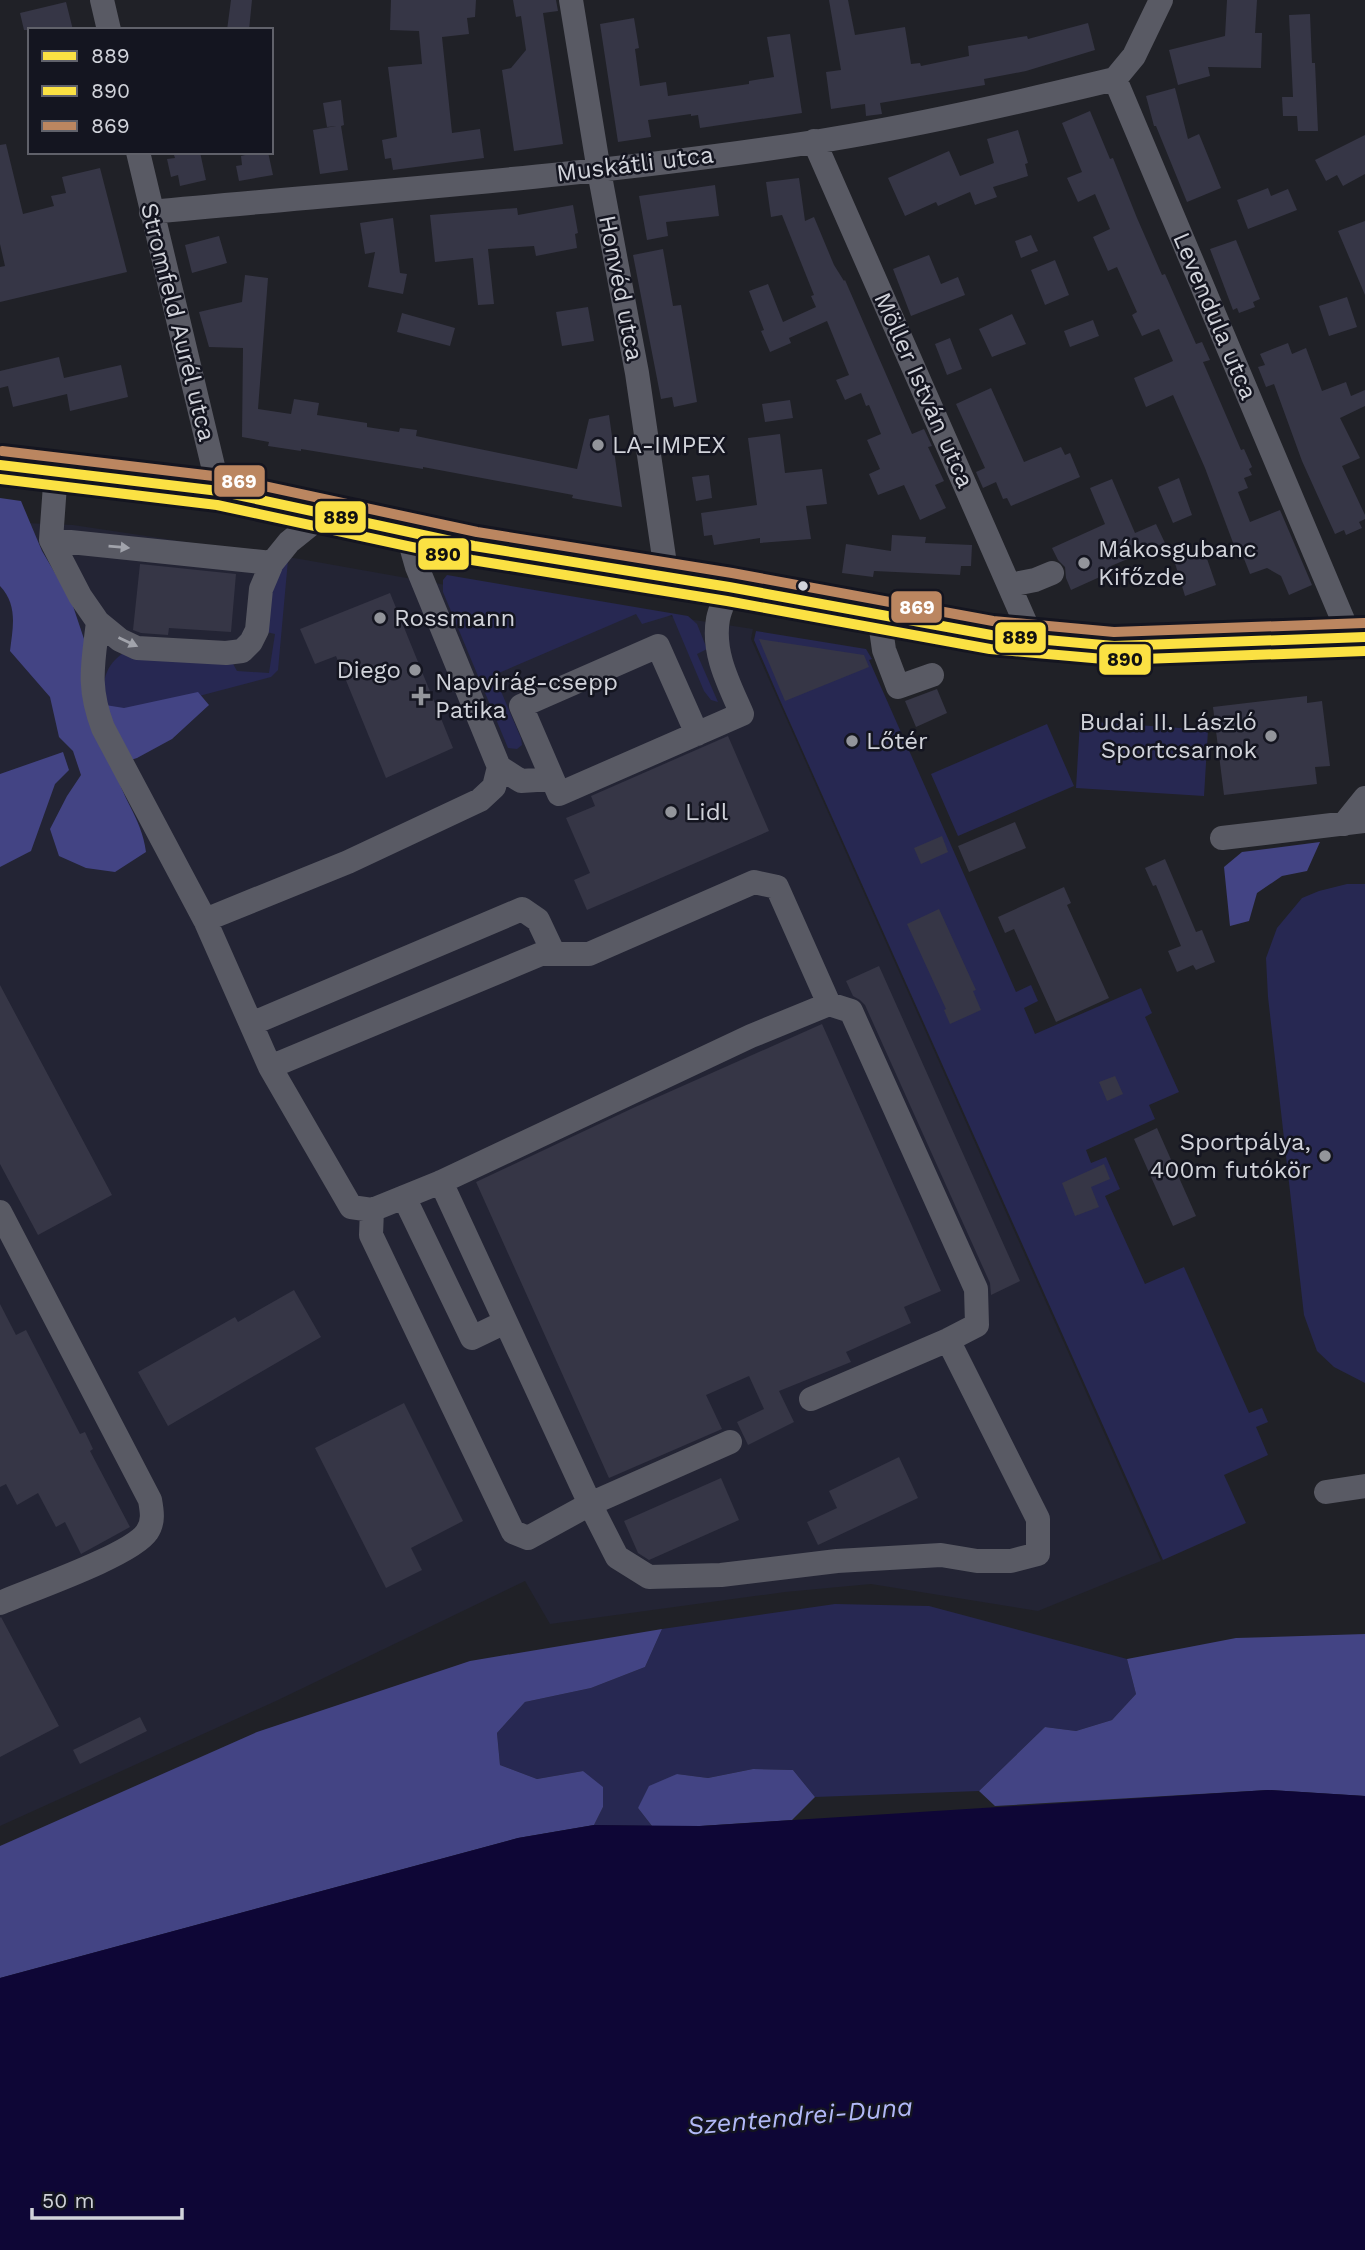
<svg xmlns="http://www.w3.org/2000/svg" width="1365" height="2250" viewBox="0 0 1365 2250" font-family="'Work Sans',sans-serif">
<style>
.built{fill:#232434}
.green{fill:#272852}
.forest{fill:#434484}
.water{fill:#0e0636}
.building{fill:#363646}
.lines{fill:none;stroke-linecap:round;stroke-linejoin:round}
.minor{stroke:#595a64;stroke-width:24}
.major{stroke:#5a5c68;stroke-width:32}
.bus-1-casing{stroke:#141520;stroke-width:16}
.bus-2-casing{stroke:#141520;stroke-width:16}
.bus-3-casing{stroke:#141520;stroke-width:16}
.bus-1{stroke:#fbe143;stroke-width:10}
.bus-2{stroke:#fbe143;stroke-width:10}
.bus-3{stroke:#bb8660;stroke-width:10}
.oneway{fill:#a1a3ab}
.poi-dot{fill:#93959b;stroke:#141520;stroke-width:2.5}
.bus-dot{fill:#d1d3da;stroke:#141520;stroke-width:2.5}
.labels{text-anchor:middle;stroke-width:5;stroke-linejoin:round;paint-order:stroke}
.street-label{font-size:24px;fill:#d1d3da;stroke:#141520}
.poi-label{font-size:24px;fill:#d1d3da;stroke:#141520;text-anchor:start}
.water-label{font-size:26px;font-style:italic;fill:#b2b9f7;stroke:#141520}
.line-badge{stroke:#141520;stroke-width:2.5}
.badge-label{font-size:19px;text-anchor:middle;font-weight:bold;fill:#fff}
.pale-badge-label{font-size:19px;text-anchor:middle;font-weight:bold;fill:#111}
</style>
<rect width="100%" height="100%" fill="#202127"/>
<path class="built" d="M0,522L73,525L300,559L463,588L630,610L753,629L751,639L1161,1561L1038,1611L871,1584L785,1592L550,1624L525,1581L276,1701L0,1826Z"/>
<path class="green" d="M289,549L278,670L271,677L104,721C102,693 99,666 127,651L231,660L237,671L269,673L275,634L262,631L271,578Z
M447,575L688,616L697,624L707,649L697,654L718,702L711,700L704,691L672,615L642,624L636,614L494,675L521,738L522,745L517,749L508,748L443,592V580Z
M756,631L866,649L872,659L869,660L1016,992L1031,985L1038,1001L1024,1008L1035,1034L1141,988L1152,1013L1145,1017L1179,1092L1149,1105L1155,1119L1086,1150L1091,1163L1106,1157L1120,1189L1105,1196L1145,1284L1184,1267L1249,1413L1262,1408L1268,1422L1256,1427L1268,1455L1224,1475L1246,1523L1163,1560L779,698L754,640Z
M1080,721L1208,730L1204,796L1076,788Z
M1047,724L1074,786L958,836L931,774Z
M1347,884H1365V1383L1334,1367L1317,1351L1304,1315L1268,997L1266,958L1277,928L1302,898L1319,891Z
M835,1604L929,1606L1127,1659L1136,1694L1112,1720L1076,1731L1045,1727L979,1791L815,1797L793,1770L753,1769L708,1778L677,1774L638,1808L652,1826L594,1825L603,1807L583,1771L537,1779L500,1765L497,1733L525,1702L591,1688L645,1667L662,1629Z"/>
<path class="forest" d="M0,498L21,501L42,551L71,600L86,645L99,704L124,708L198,692L209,705L172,739L137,758L115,765C119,796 142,817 146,852L115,872L86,868L59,856L50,829L67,796L81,775L73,751L59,737L50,697L10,651C13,627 18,605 0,586Z
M63,752L69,770L55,784L31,851L0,867V774Z
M1320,842L1307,871L1282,876L1257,893L1249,921L1230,926L1224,867L1242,852Z
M662,1629L645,1667L591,1688L525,1702L497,1733L500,1765L537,1779L583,1771L603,1787V1807L594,1825L518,1838L0,1978V1846L257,1732L470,1661Z
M1365,1634V1796L1268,1790L995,1806L979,1791L1045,1727L1076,1731L1112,1720L1136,1694L1127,1659L1236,1638Z
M753,1769L793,1770L815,1797L792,1820L700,1826H652L638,1808L649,1786L677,1774L708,1778Z"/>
<path class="water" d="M1268,1790L1365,1796V2250H0V1978L518,1838L594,1825L700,1826Z"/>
<path class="building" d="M231,0H252L249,30H227Z
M391,0H476L475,17L467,18L469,34L442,37L452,133L480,129L484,158L393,170L391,158L385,159L382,140L397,137L388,67L422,64L419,31L390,30Z
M513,0H556L558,11L543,13L563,144L514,151L502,70L511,68L526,50L521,16L516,17Z
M829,0H848L855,35L905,27L911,64L920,63L921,66L969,56L968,46L1027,36L1028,39L1088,23L1095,50L1026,71L984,79L985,85L880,103L882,114L866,116L865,104L831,109L826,72L841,70Z
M1227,0H1257L1255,33H1262L1261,68L1208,67L1210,76L1178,85L1169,50L1225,36Z
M66,2L73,30H24L20,13Z
M1310,14L1312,63H1315L1318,131H1298L1297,116H1283L1282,97H1293L1289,15Z
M634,18L639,48L635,49L640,86L666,82L668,96L749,84V81L774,77L767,37L790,34L802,113L700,128L698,115L691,116V114L648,120L651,137L618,142L600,24Z
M1175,88L1188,139L1199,134L1221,188L1187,202L1156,126H1154L1146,96Z
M341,100L344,125L341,126L348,170L320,174L313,130L336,126L327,127L323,103Z
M1090,111L1110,159L1113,158L1137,218L1162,275L1165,274L1196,344L1202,342L1210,360L1203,362L1241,450L1244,449L1252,467L1249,469L1252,475L1244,478L1248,488L1238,492L1250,522L1280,510L1312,585L1289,595L1281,576L1267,568L1250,574L1239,546L1235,548L1205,468L1173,395L1146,407L1134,378L1173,361L1159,329L1142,336L1132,315L1137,312L1117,267L1108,271L1093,237L1110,229L1095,194L1078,202L1067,178L1082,172L1062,123Z
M1018,130L1028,163L1025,164L1028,176L993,187L997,197L975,205L970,192L938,206L936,202L905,216L888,178L949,151L960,176L994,163L987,139Z
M1365,135V174L1343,186L1337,175L1326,181L1315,160Z
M6,144L23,214L54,206L51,196L66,193L62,177L100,168L127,272L0,302V267L5,266L0,244V145Z
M173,152H200L206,180L180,186L178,175L171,177L167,159L175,158Z
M258,152H268L273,175L239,181L236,166L242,165L241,156Z
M799,178L805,221L814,217L834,265L844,281L845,280L912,434L924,429L932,446L928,447L944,481L935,485L946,508L920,520L904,485L878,495L869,474L880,469L867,440L881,434L869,405L866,406L861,393L845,400L836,380L849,375L827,321L789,338L791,343L770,352L761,331L764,330L749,291L768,284L783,322L816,307L811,296L814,295L782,215L771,217L766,182Z
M715,185L719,216L666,222L668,236L647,240L639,196Z
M1268,188L1271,196L1288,189L1297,210L1248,229L1237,200Z
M573,205L578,233L575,234L577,248L536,256L534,246L488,249L494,304L478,305L473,258L435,262L430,215L517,208L518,215Z
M393,218L400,273L407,274L403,294L368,287L375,252L365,254L360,223Z
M1365,221V295L1338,231Z
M1031,235L1038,251L1021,258L1015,241Z
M219,236L227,263L192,273L185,245Z
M1236,240L1260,299L1253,302L1255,307L1239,313L1237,308L1233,310L1210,249Z
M663,249L673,306L681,305L697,402L674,407L672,397L661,399L633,255Z
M929,255L941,284L958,277L965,295L911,316L893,269Z
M1055,260L1069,295L1045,305L1031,270Z
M245,275L268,278L258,409L291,414L294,399L319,403L317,415L367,423V427L399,432L400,428L417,430L416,436L577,469L589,419L609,415L622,507L572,498L573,495L423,467V469L301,449V451L268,446L269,442L242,437L243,348L209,347L199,312L242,302Z
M1347,297L1357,327L1329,336L1319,306Z
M588,307L594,341L562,346L556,312Z
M402,313L455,328L450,346L397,332Z
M1012,314L1026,344L992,357L979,329Z
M1093,320L1099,336L1070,347L1064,331Z
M950,338L962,369L947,375L935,344Z
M1288,343L1292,354L1306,348L1322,391L1346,382L1351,396L1365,390V406L1340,418L1360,458L1342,466L1365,515V519L1359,522L1362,528L1346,535L1344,530L1335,534L1302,461L1274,384L1266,387L1258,367L1265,365L1260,354Z
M59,357L64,378L121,365L128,397L70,411L67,394L13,407L8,386L0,388V371Z
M991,388L1024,462L1061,447L1065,455L1070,453L1080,477L1011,506L1007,498L1003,499L996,482L983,488L976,472L985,468L956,404Z
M790,400L793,418L765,422L762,404Z
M780,434L785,473L822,469L827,504L806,506L811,539L760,543V538L714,545L712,535L704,536L701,513L757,505L748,438Z
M709,475L712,498L696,501L692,477Z
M1179,478L1192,515L1173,523L1158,487Z
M1112,479L1135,533L1156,524L1165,543L1111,566L1113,571L1071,590L1066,578L1065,567L1058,560L1052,548L1105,524L1090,488Z
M892,535L926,537L925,543L972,545L971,566H961L960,575L874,571L873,577L842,573L846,544L891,551Z
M1204,550L1216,585L1185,596L1174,560Z
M140,564L236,574L231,632L169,628L168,635L141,633L133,630Z
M390,593L453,748L386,778L336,656L315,664L300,629Z
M759,639L864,655L869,667L785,701Z
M937,689L947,713L916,727L905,701Z
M1307,696V703L1322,701L1330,766L1315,767L1317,784L1224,795L1213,707Z
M728,736L769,831L587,910L574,880L590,873L566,818L595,806L591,796Z
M1015,822L1026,848L969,872L958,846Z
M942,836L948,852L921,864L914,848Z
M1165,859L1196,932L1202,930L1215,962L1196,970L1193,965L1177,972L1168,951L1181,946L1156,885L1153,886L1145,868Z
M1064,887L1071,903L1067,905L1109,998L1056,1022L1014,929L1005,933L998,917Z
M939,909L976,990L973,991L981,1010L950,1024L944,1010L946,1009L907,924Z
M879,966L1020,1281L991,1295L990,1283L865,1005L860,1000L853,996L846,981Z
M0,985L112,1195L38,1235L0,1164Z
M822,1024L941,1291L904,1307L911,1323L846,1352L851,1362L779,1391L794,1422L748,1445L737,1422L764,1409L749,1376L706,1395L722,1429L609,1478L476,1182L633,1108Z
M1115,1076L1123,1094L1107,1101L1099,1082Z
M1157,1128L1196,1216L1173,1226L1134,1139Z
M1104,1164L1110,1179L1091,1187L1099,1207L1075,1216L1062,1183Z
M294,1290L321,1337L168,1426L138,1372L235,1317L238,1322Z
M0,1304L16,1335L26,1330L80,1434L85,1432L93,1449L90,1451L130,1527L81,1554L65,1522L56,1527L38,1493L17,1505L6,1484L0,1487Z
M404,1403L463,1521L411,1548L422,1570L386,1588L315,1448Z
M899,1457L918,1498L818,1545L807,1522L837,1508L829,1491Z
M721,1478L739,1520L649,1560L638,1553L624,1521Z
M1,1617L59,1726L0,1757V1618Z
M140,1717L147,1731L80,1764L73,1750Z"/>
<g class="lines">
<path class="minor" d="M102,0L109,30
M571,0L599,171L637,373L667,578
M1161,0L1134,56L1115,79L1351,639
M814,141L1033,640
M138,152L219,491
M151,212C372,191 594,176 814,142C915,126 1015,103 1115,79
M56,471L51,540L80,596L98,622L120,640L137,648L226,653L242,651L251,642L257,630L261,589L272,563L289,542L325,513
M407,532L417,567L499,767L521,781L552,779
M51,540L272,563
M1010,585L1035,580L1052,573
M879,615L884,650L898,687L932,675
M98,622C93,664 87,686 103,728L205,920
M697,734L658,646L521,706L559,794C620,767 681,741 742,714C729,684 712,653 718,619C720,608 726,598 729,587
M499,767L494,787L480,800L348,862L205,920L270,1067L351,1207L372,1210L441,1182L751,1036L829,1004L851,1011L976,1289L977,1325L948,1340L811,1399
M1344,824L1365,798
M1222,838L1365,821
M251,1024L522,909L538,920L554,954
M270,1067L541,954H589L754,882L777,887L829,1004
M441,1182L590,1504L730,1442
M404,1197L472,1338L505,1322
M372,1210L371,1235L513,1532L528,1538L590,1504L617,1557L649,1577L721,1575L837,1561L941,1555L977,1561H1011L1038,1554V1519L948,1340
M0,1212L150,1500C152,1511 154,1522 147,1532C132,1555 30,1590 0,1603
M1326,1492L1365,1486"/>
<path class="major" d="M0,465L219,491L474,546L729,587L991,635L1114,646L1365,637"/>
<g class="bus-1-casing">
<path id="bus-1" d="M0,465L219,491L474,546L729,587L991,635L1114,646L1365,637"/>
</g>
<g class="bus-2-casing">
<path id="bus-2" d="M0,479L217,505L472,560L727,601L990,649L1115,660L1365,651"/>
</g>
<g class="bus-3-casing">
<path id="bus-3" d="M2,451L222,477L477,532L732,573L993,621L1114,632L1364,623"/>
</g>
<use href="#bus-1" class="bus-1"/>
<use href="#bus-2" class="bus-2"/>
<use href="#bus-3" class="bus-3"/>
</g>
<defs><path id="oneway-solid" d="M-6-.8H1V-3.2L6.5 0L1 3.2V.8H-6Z" transform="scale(1.75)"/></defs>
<g class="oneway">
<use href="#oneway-solid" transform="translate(119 547) rotate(5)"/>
<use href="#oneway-solid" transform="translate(128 642) rotate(25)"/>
</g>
<g class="poi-dot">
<circle cx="598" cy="445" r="7"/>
<circle cx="1084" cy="563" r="7"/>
<circle cx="380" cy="618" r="7"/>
<circle cx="415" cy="670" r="7"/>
<path d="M417.5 685.5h7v7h7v7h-7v7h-7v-7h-7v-7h7z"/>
<circle cx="1271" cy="736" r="7"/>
<circle cx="852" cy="741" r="7"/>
<circle cx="671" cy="812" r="7"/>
<circle cx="1325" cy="1156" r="7"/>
</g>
<circle class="bus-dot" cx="803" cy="586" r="6"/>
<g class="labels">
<g class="street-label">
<text transform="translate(635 164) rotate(-7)" y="8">Muskátli utca</text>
<text transform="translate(621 288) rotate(79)" y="8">Honvéd utca</text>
<text transform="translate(1215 316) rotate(67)" y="8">Levendula utca</text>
<text transform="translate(178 322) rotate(76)" y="8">Stromfeld Aurél utca</text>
<text transform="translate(924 390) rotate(66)" y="8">Möller István utca</text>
</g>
<g class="poi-label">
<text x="612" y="453">LA-IMPEX</text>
<text x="1098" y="557">Mákosgubanc<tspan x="1098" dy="28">Kifőzde</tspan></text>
<text x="394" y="626">Rossmann</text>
<text x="401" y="678" text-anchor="end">Diego</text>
<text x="435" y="690">Napvirág-csepp<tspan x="435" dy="28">Patika</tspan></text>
<text x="1257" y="730" text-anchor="end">Budai II. László<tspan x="1257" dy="28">Sportcsarnok</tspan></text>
<text x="866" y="749">Lőtér</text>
<text x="685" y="820">Lidl</text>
<text x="1311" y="1150" text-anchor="end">Sportpálya,<tspan x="1311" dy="28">400m futókör</tspan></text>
</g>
<g class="water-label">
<text transform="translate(800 2116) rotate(-5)" y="9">Szentendrei-Duna</text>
</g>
</g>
<g class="line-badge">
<rect x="213" y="464" width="53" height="34" rx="7" fill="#bb8660"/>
<rect x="314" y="500" width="53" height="34" rx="7" fill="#fbe143"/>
<rect x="417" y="537" width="53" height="34" rx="7" fill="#fbe143"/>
<rect x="890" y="590" width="53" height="34" rx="7" fill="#bb8660"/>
<rect x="994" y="621" width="53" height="33" rx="7" fill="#fbe143"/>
<rect x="1098" y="643" width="54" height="33" rx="7" fill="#fbe143"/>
</g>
<g class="badge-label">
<text x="239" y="488">869</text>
<text x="917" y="614">869</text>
</g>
<g class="pale-badge-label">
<text x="341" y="524">889</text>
<text x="443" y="561">890</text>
<text x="1020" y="644">889</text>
<text x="1125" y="666">890</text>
</g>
<rect x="28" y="28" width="245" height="126" fill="#141520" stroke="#60616a" stroke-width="2"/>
<rect x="42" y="51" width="35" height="10" fill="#fbe143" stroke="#60616a" stroke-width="2"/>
<text x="91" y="63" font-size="21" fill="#d1d3da">889</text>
<rect x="42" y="86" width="35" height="10" fill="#fbe143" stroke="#60616a" stroke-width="2"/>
<text x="91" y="98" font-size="21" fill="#d1d3da">890</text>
<rect x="42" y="121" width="35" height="10" fill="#bb8660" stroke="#60616a" stroke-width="2"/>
<text x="91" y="133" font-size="21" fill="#d1d3da">869</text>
<path d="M32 2208v10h150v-10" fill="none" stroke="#d1d3da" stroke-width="3.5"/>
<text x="42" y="2208" font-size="21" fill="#d1d3da" stroke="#141520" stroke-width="5" paint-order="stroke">50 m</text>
</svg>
